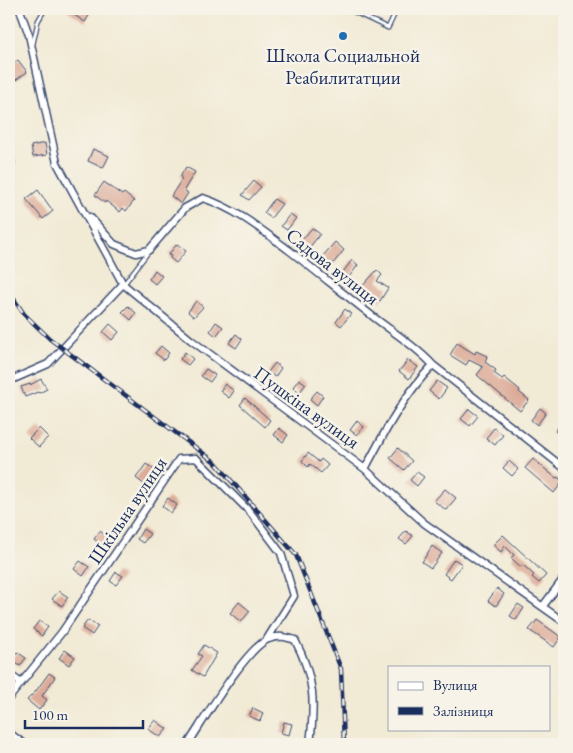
<svg xmlns="http://www.w3.org/2000/svg" width="573" height="753" viewBox="0 0 573 753" font-family="'EB Garamond',serif">
<style>
.building{fill:#ddac99}
.lines{fill:none;stroke-linecap:round;stroke-linejoin:round}
.service-casing{stroke:#3b4b70;stroke-width:5.5}
.minor-casing{stroke:#3b4b70;stroke-width:9}
.service{stroke:#fff;stroke-width:3}
.minor{stroke:#fff;stroke-width:6}
.rail-casing{stroke:#1b2f5e;stroke-width:4.5}
.rail{stroke:#f7f3e8;stroke-width:2.5;stroke-dasharray:8;stroke-linecap:butt}
.poi-dot{fill:#1f6fb2;stroke:#f7f3e8;stroke-width:2}
.labels{text-anchor:middle;stroke-width:5;stroke-linejoin:round;paint-order:stroke}
.poi-label{font-size:19px;fill:#1b2f5e;stroke:#f7f3e8}
.street-label{font-size:19px;fill:#1b2f5e;stroke:#f7f3e8}
</style>
<rect width="100%" height="100%" fill="#f7f3e8"/>
<filter id="ink" filterUnits="userSpaceOnUse"><feTurbulence type="fractalNoise" baseFrequency=".02" numOctaves="2"/><feDisplacementMap in="SourceGraphic" scale="10" xChannelSelector="R" yChannelSelector="G"/><feConvolveMatrix kernelMatrix="1 2 1 2 8 2 1 2 1" color-interpolation-filters="sRGB"/></filter>
<filter id="wash" filterUnits="userSpaceOnUse"><feTurbulence type="fractalNoise" baseFrequency=".0096" numOctaves="4" result="noise"/><feDisplacementMap in="SourceGraphic" scale="20" xChannelSelector="R" yChannelSelector="G"/><feGaussianBlur stdDeviation="1.12" result="paint"/><feColorMatrix in="noise" values="0 0 0 0 0 0 0 0 0 0 0 0 0 0 0 0 0 1.4 0 .05"/><feComposite in="paint" operator="in"/></filter>
<g filter="url(#wash)">
<rect width="100%" height="100%" fill="#f1ead5"/>
<g id="blocks">
<path class="building" d="M65,9H93L85,22Z
M18,60L27,72L13,82L9,76V67Z
M9,140H13L15,164H9Z
M45,143L47,155L33,157L31,146Z
M93,149L109,156L103,168L88,161Z
M186,167L195,172L184,190L188,193L181,204L171,196L182,179L180,177Z
M254,181L261,187L249,200L242,195Z
M104,182L122,195L124,193L134,201L126,211L123,208L120,212L106,201L105,203L95,195Z
M38,190L53,211L43,219L26,199Z
M274,199L282,204L271,218L264,213Z
M290,214L296,218L287,230L281,226Z
M312,228L320,234L309,248L301,241Z
M335,242L344,250L332,265L322,257Z
M177,244L186,251L176,263L170,258L171,256L168,255Z
M352,260L358,265L349,277L343,272Z
M155,270L162,276L155,284L149,279Z
M377,270L382,275L377,281L388,288L380,301L360,289Z
M196,301L203,307L194,317L188,312Z
M128,306L136,313L131,320L122,312Z
M345,309L351,314L341,326L336,322Z
M216,322L223,327L216,336L210,331Z
M110,324L119,332L112,340L103,332Z
M236,334L242,339L236,348L229,343Z
M457,343L475,354L476,351L487,356L485,362L496,370L494,373L502,379L504,377L520,390L519,392L529,400L520,411L477,375L483,367L469,360L466,365L450,355Z
M161,346L169,353L164,360L155,353Z
M185,352L193,359L188,365L180,359Z
M408,360L418,367L409,379L399,371Z
M275,363L281,368L275,377L268,372Z
M206,369L215,375L210,382L201,376Z
M41,379L47,389L39,393L38,392L25,397L21,387L30,384V385Z
M299,379L306,384L299,393L293,387Z
M437,381L447,388L439,399L429,391Z
M225,384L234,391L229,398L220,391Z
M317,391L323,396L317,405L310,399Z
M245,398L270,420L265,427L240,405Z
M540,408L546,413L537,425L531,420Z
M469,409L478,416L470,426L461,419Z
M564,420V438L555,431Z
M357,421L364,427L357,435L350,430Z
M39,428L48,437L39,447L29,438Z
M279,428L288,435L283,442L274,435Z
M494,428L503,435L495,445L486,438Z
M398,448L412,461L404,470L390,458Z
M308,453L319,462L321,459L328,465L321,473L310,464L308,467L302,461Z
M533,459L556,478L557,477L563,481L554,493L525,468Z
M509,461L518,469L512,476L503,468Z
M146,464L155,470L145,485L136,478Z
M417,472L424,477L417,486L410,480Z
M445,489L456,498L446,510L434,501Z
M168,498L177,505L171,513L162,506Z
M143,529L150,534L143,543L137,539Z
M100,531L109,538L103,546L94,539Z
M406,531L413,536L406,544L399,539Z
M503,535L546,575L539,583L532,577L534,575L523,565L521,567L511,558L514,555L505,546L501,552L493,545Z
M432,546L442,553L431,568L422,562Z
M454,559L462,564L451,579L444,574Z
M80,561L89,567L83,576L74,569Z
M116,572L123,576L116,585L110,581Z
M497,588L504,594L496,606L488,601Z
M59,591L68,597L62,606L52,599Z
M239,602L250,611L241,622L230,613Z
M518,604L524,608L516,620L510,616Z
M88,620L98,626L92,635L82,628Z
M537,620L561,637L554,647L529,630Z
M39,621L48,627L42,636L33,629Z
M204,645L217,653L203,677L192,670L202,656L198,654Z
M65,650L75,657L69,665L59,658Z
M17,652L26,658L20,666L11,660Z
M49,673L55,677L42,696L47,700L39,710L27,700L36,691Z
M253,708L263,713L260,721L249,716Z
M155,720L167,729L160,737L148,729Z
M284,722L292,724L289,735L281,733Z"/>
</g>
</g>
<g filter="url(#ink)">
<use href="#blocks" fill-opacity="0" stroke="#3b4b70" stroke-width="1"/>
<g class="lines">
<g class="service-casing">
<path id="service" d="M348,9L388,28L397,9
M33,44L38,21L45,9
M124,284L149,251"/>
</g>
<g class="minor-casing">
<path id="minor" d="M18,9L20,10L29,35L57,163L123,284L191,340L365,469L424,523L564,622
M90,217L114,244L136,253L149,250L185,208L203,198C236,209 262,230 290,251C317,272 344,294 371,315C391,331 415,345 433,365L564,468
M9,381L48,364L123,284
M365,469C385,431 404,395 433,365
M543,606L564,578
M9,674L21,683
M9,698L62,632L179,459L196,458L250,512L281,553L294,596L267,639
M9,733L24,744
M188,744C202,723 247,646 269,639C278,635 286,637 295,640C315,679 315,702 310,744"/>
</g>
<use href="#service" class="service"/>
<use href="#minor" class="minor"/>
<g class="rail-casing">
<path id="rail" d="M9,292L24,314L50,339L215,462L296,555L341,669L344,744"/>
</g>
<use href="#rail" class="rail"/>
</g>
</g>
<circle class="poi-dot" cx="343" cy="36" r="5"/>
<g class="labels">
<g class="poi-label">
<text x="343" y="62">Школа Социальной<tspan x="343" dy="22">Реабилитатции</tspan></text>
</g>
<g class="street-label">
<text transform="translate(333 266) rotate(38)" y="7">Садова вулиця</text>
<text transform="translate(307 407) rotate(36)" y="7">Пушкіна вулиця</text>
<text transform="translate(127 510) rotate(-56)" y="7">Шкільна вулиця</text>
</g>
</g>
<rect width="573" height="753" fill="none" stroke="#f7f3e8" stroke-width="30"/>
<rect x="388" y="666" width="162" height="65" fill="#f7f3e8" stroke="#9fa5b1"/>
<rect x="398" y="682" width="25" height="8" fill="#ffffff" stroke="#9fa5b1"/>
<text x="433" y="690" font-size="15" fill="#1b2f5e">Вулиця</text>
<rect x="398" y="707" width="25" height="8" fill="#1b2f5e" stroke="#9fa5b1"/>
<text x="433" y="716" font-size="15" fill="#1b2f5e">Залізниця</text>
<path d="M25 720v8h118v-8" fill="none" stroke="#1b2f5e" stroke-width="2.5"/>
<text x="32" y="720" font-size="15" fill="#1b2f5e" stroke="#f7f3e8" stroke-width="4" paint-order="stroke">100 m</text>
</svg>
